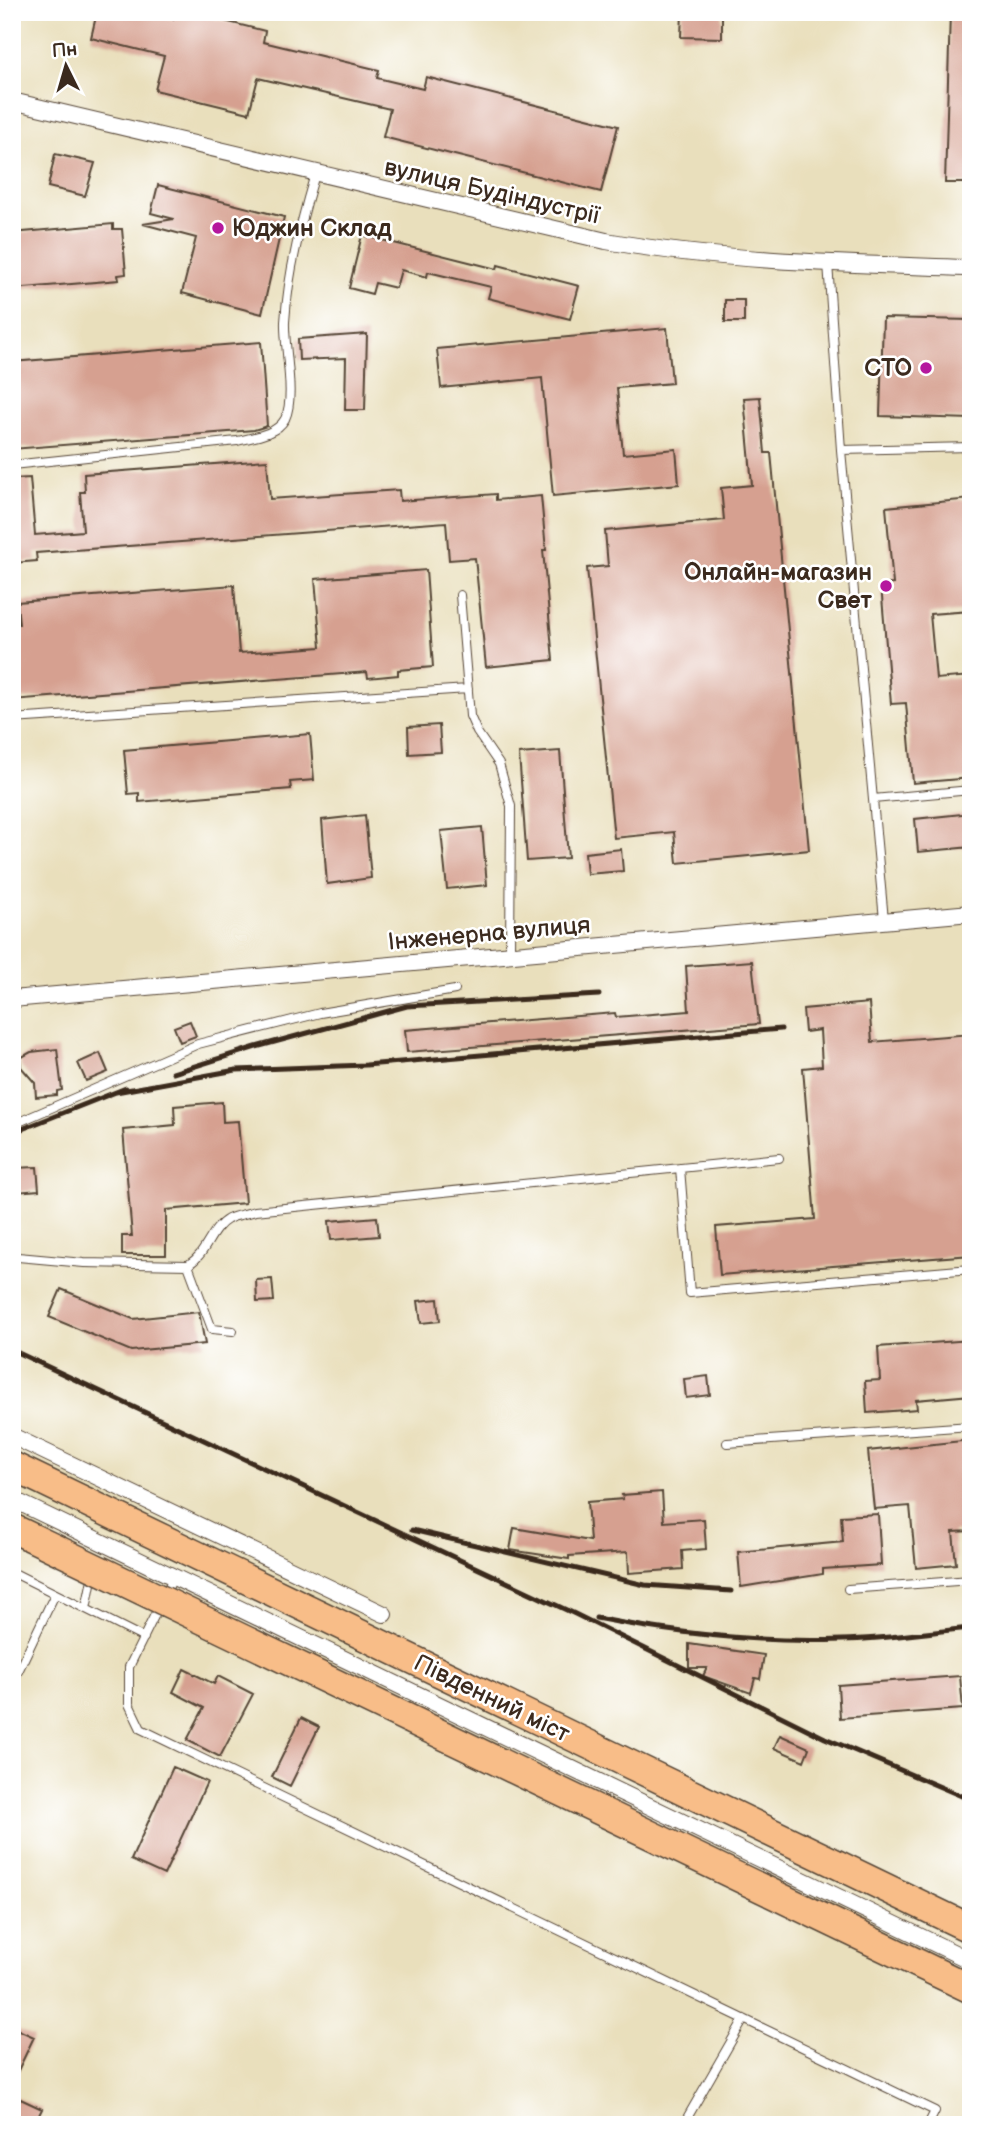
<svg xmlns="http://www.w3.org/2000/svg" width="983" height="2137" viewBox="0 0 983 2137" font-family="'Balsamiq Sans',sans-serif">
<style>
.building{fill:#d6a090}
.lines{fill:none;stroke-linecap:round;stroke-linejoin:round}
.lane-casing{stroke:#554536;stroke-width:10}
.street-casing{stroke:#554536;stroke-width:18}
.highway-casing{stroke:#554536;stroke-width:31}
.lane{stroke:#fff;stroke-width:8}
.street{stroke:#fff;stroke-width:16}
.highway{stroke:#f8bd88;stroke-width:28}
.rail{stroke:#3b2a1e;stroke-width:5}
.highway-bridge-casing{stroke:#554536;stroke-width:31;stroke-linecap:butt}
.highway-bridge{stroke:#f8bd88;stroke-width:28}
.poi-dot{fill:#b5179e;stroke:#fff;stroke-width:2.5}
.labels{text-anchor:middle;stroke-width:5;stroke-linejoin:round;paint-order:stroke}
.street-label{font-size:24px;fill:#3b2a1e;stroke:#fff}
.poi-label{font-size:24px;font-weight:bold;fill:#3b2a1e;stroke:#fff;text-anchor:end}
</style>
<rect width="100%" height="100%" fill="#fff"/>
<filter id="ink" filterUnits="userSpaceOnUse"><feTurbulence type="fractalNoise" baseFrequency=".0143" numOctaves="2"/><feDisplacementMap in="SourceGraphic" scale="14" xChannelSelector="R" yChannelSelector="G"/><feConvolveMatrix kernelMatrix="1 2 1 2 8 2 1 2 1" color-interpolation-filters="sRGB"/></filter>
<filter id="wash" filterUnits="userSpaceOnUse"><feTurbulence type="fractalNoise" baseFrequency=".00686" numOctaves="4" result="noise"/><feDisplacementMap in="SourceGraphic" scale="28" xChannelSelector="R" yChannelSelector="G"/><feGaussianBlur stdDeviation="1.57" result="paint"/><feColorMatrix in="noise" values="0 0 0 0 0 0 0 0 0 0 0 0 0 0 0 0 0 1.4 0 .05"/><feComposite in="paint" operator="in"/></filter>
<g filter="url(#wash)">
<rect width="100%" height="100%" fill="#e9dfbc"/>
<g id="blocks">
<path class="building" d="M97,12H143L173,19L174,12H188L265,31L263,42L379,70L377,78L423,89L426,77L618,126L601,192L383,137L390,109L258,78L249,113L155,90L164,56L91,38Z
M682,12H722V38L681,37Z
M950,12H971V183H945Z
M55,154L95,163L85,196L48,187Z
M158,185L284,217L262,314L182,293L196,238L143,224L174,219L151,213Z
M113,224V229H122L126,274L118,275L119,280L12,289V233Z
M362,235L497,269L498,265L579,286L570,319L488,298L491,287L428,272L427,277L401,270L396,288L375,283L372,294L349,288Z
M725,300H744V322H725Z
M883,318L971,320V419L880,416Z
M667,328L672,383L617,388L623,454L676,449L679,484L553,496L542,378L441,388L437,349Z
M367,334L365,410H345L346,358L299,360L298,339Z
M261,342L267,426L254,430L12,449V362Z
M760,397L765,453H771L809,850L677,863L674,832L614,838L587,568L608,566L605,531L724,520L721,488L752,485L744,398Z
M267,460L270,499L399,490L400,501L496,494V500L541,496L546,550H543L553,660L486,667L475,558L449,560L446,522L36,553L37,561L13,563L12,479L30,478L35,535L83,531L80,492H85L84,474Z
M971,499V611L930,614L936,679L971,676V778L913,783L906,703L891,704L881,585L893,584L886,507Z
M426,570L433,667L398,670V675L368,678L367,672L12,700V624H19L17,602L234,585L239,653L321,647L315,579Z
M439,725L441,752L409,754L408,727Z
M310,734L314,780L290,782L291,789L139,802V793L128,794L124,750Z
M560,751L568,858L527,861L519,754Z
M971,813V847L918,852L915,819Z
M365,815L371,878L327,884L322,820Z
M482,827L487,885L447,889L441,831Z
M621,849L623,871L587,874L585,853Z
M752,961L759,1024L407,1052L405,1030L615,1013L616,1017L689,1011L686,966Z
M869,1003L872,1042L971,1034V1255L720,1275L716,1227L815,1219L803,1068L822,1066L820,1030L805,1032L803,1009Z
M190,1021L196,1036L180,1042L174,1027Z
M57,1049L62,1090L57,1091V1095L36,1097L35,1083L21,1067L20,1058L31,1052Z
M100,1053L108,1072L86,1081L78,1063Z
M222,1102L223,1122L238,1121L245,1203L166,1210V1255H122V1236H132L123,1130L175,1125L174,1106Z
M37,1167L39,1190L16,1192L14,1168Z
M377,1217L379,1236L331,1240L329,1221Z
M272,1279L274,1301L257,1302L256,1280Z
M61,1289L133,1319L199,1312L205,1344L131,1351L49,1317Z
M438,1299L440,1321L421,1323L418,1301Z
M971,1340V1395L916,1400L917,1409L867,1413L865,1381L880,1380L878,1347Z
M708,1376L710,1395L686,1398L684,1379Z
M971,1440V1531L953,1532L956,1564L916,1568L910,1506L874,1509L868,1451Z
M662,1492L664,1522L704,1519L706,1549L682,1551L683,1569L629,1573L628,1552L569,1556V1559L510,1550L514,1528L590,1541L587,1502L623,1499L622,1495Z
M878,1514L881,1565L823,1569V1574L741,1587L738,1552L843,1542L841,1516Z
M689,1644L764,1655L760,1679L755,1678L751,1693L703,1676L707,1668H689Z
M184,1669L214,1684L218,1676L253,1694L220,1757L187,1740L204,1708L173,1692Z
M960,1676L963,1709L840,1718L838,1685Z
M301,1718L319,1727L290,1786L272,1777Z
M780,1735L809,1748L804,1761L774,1748Z
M173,1767L207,1782L164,1875L131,1860Z
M12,2027L34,2037L12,2083Z
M12,2095L42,2109L34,2125H12Z"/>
</g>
</g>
<g filter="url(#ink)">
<use href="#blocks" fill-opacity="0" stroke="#554536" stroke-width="2"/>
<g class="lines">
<g class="lane-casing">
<path id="lane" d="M828,263L841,450L884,920
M841,450L971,447
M12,465L237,441C253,437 276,435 285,419C296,397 284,348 285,322C288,272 301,221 315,174
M460,595L470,716L477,732L499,764L511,806L510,954
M12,719L468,689
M873,799L971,790
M12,1125L198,1044L320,1013L455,990
M680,1168L690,1293L971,1269
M12,1253L18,1257L84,1263L188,1265C208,1253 209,1230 228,1219C235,1215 247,1214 255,1211L779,1158
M188,1265L212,1329L233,1331
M727,1443L971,1426
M12,1572L144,1638
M174,1576L129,1667V1704L141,1729L935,2111L928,2125
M848,1589L971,1580
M86,1609L93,1574
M12,1684L55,1594
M683,2125L744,2019"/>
</g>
<g class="street-casing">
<path id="street" d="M12,101L606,241C726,262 849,264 971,268
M12,999L971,913
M12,1436L384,1614
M12,1499L971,1961"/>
</g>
<g class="highway-casing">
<path id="highway" d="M12,1466L971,1929"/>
</g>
<use href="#lane" class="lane"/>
<use href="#street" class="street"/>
<use href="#highway" class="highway"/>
<path class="rail" d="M173,1073L256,1047L407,1006L599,995
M116,1092L236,1070L366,1065L781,1029
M12,1133L126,1088
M12,1350L575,1614L825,1738L971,1800
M412,1530L645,1585L731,1591
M596,1618C678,1634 758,1643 842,1640C885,1639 928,1632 971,1628"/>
<g class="highway-bridge-casing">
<path id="highway-bridge" d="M12,1528L971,1989"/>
</g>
<use href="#highway-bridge" class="highway-bridge"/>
</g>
</g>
<g class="poi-dot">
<circle cx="218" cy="228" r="7"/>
<circle cx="926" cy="368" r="7"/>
<circle cx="886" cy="586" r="7"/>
</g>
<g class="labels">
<g class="street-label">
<text transform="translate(492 191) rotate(13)" y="8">вулиця Будіндустрії</text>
<text transform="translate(489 933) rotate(-5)" y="8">Інженерна вулиця</text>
<text transform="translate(492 1698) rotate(26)" y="8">Південний міст</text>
</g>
<g class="poi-label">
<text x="232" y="236" text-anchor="start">Юджин Склад</text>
<text x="912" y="376">СТО</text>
<text x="872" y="580">Онлайн-магазин<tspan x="872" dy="28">Свет</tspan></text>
</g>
</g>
<rect width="983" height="2137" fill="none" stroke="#fff" stroke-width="42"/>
<g transform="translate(66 66) rotate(355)" stroke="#ffffff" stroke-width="5" paint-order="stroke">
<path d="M0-5L12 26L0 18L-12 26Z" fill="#3b2a1e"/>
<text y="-10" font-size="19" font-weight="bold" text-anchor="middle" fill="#3b2a1e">Пн</text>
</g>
</svg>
